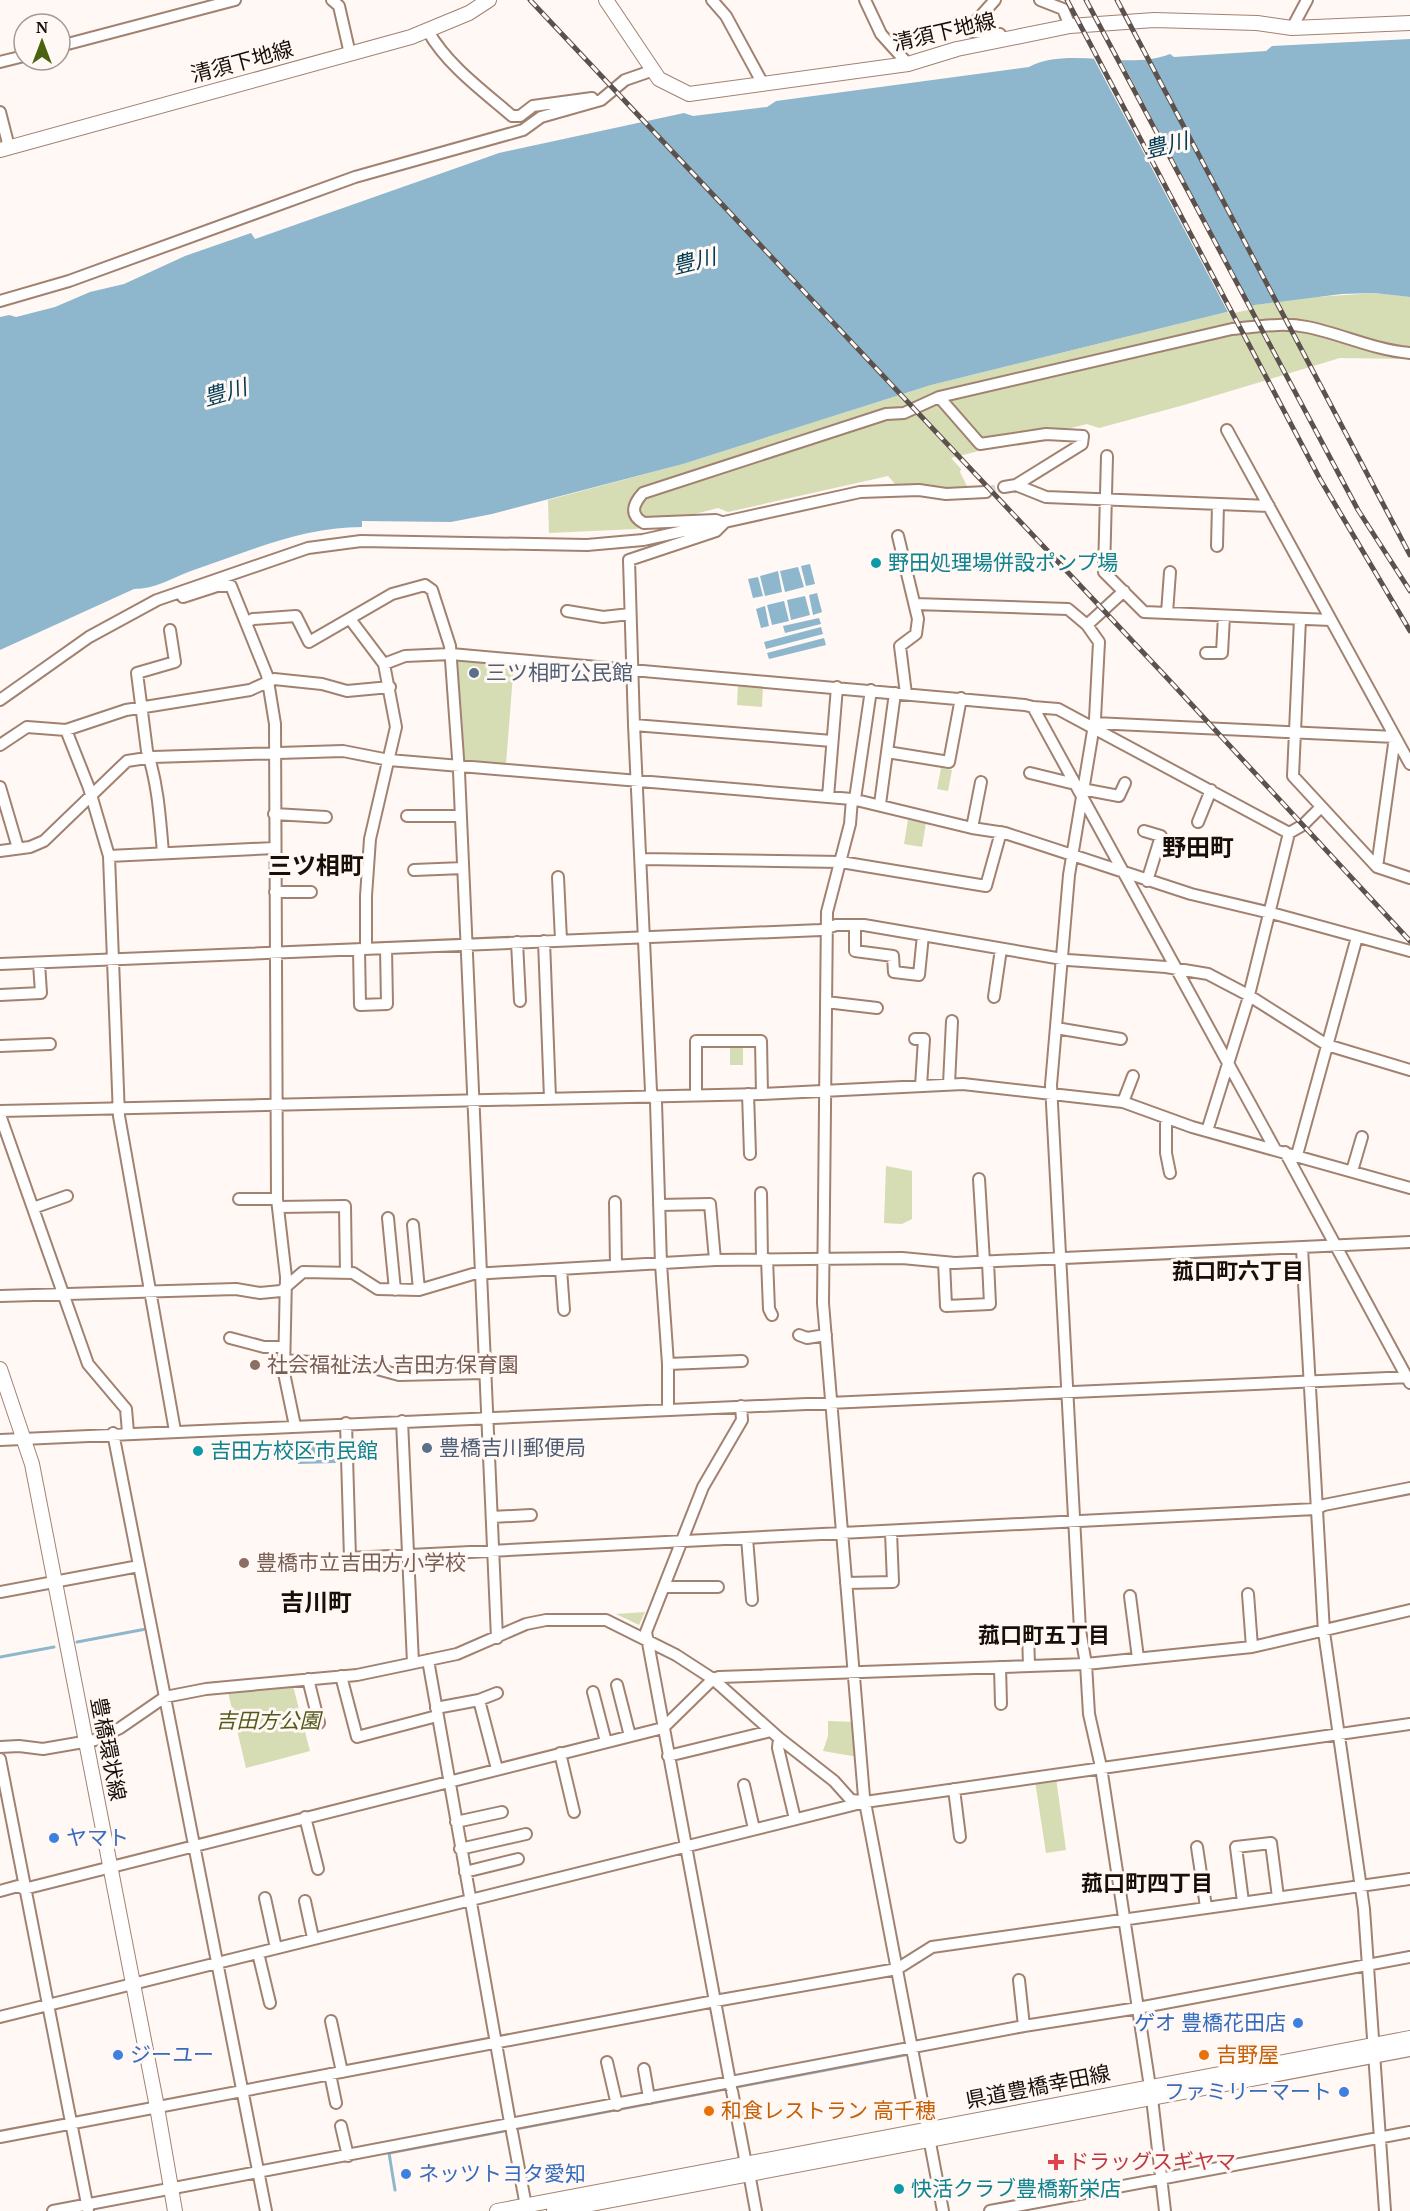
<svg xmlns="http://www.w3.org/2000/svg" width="1410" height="2211" viewBox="0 0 1410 2211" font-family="'PT Serif','Noto Sans JP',serif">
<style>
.green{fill:#d6dcb4}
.water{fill:#8eb7ce}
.pier{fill:#fff8f4}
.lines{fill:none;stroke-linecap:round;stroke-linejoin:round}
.stream{stroke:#8eb7ce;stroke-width:3}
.minor-tunnel{stroke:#dcd5d1;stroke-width:10;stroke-dasharray:10 5;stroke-linecap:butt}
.minor-casing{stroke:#a18271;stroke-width:14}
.major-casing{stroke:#a18271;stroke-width:16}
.minor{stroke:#fff;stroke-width:10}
.major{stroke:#fff;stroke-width:14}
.rail-casing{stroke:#5c524d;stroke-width:5}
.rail{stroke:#fff8f4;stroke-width:3;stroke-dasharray:9;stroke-linecap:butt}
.culture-dot{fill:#0f9aa8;stroke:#fff8f4;stroke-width:2}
.service-dot{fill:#5c6f8a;stroke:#fff8f4;stroke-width:2}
.education-dot{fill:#8d6e63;stroke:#fff8f4;stroke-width:2}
.shop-dot{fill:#3f7fe0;stroke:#fff8f4;stroke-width:2}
.food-dot{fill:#e8710a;stroke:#fff8f4;stroke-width:2}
.health-dot{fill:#e0444e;stroke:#fff8f4;stroke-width:2}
.labels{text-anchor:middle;stroke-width:6;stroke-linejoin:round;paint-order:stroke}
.street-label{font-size:21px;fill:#190e08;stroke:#fff8f4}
.culture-label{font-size:21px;fill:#0d838f;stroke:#fff8f4;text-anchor:start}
.service-label{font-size:21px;fill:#4e5e75;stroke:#fff8f4;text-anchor:start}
.education-label{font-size:21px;fill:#785e54;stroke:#fff8f4;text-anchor:start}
.park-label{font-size:21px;font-style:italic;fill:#53591a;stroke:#fff8f4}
.shop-label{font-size:21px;fill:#366cbe;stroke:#fff8f4;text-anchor:start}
.food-label{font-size:21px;fill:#c56008;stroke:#fff8f4;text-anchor:start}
.health-label{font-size:21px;fill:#be3a42;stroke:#fff8f4;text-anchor:start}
.water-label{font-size:22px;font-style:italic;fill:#003b53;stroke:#fff8f4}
.neighbourhood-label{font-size:22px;font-weight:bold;fill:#190e08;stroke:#fff8f4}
.quarter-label{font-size:24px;font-weight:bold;fill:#190e08;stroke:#fff8f4}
</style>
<rect width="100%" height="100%" fill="#fff8f4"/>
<path class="green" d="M1374,293L1410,297V359L1340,358L1184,405L1099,428L1087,424L951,458L961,469L960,472L970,492L897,486L888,476L728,512L718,508L636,529L549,533L548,500L683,464L931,385L1255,305L1302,298Z
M459,658L514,662L506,764L460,761L456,661Z
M738,684L763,685L762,707L737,705Z
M941,768L952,770L948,791L937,789Z
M908,820L926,823L922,847L904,844Z
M730,1043H743V1065H730Z
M886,1166L912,1171V1219L902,1224L884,1223Z
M645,1612L639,1625L616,1614Z
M293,1686L310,1751L246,1768L228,1692Z
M828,1721L855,1722L858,1757L823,1751L828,1736Z
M1056,1778L1066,1850L1046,1853L1035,1781Z"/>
<path class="water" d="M1410,39V297L1374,293L1342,294L1255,305L931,385L683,464L492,514L451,522L362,521V527C302,527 247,552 191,571C172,578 155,589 134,589L0,650V317L9,315L16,317L55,307L90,292L124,284L185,256L251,233L255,239L499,153L684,113L693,116L767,107L776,101L1029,67C1068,46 1127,71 1170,54L1174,57L1266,51L1272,46Z
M810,564L815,584L806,586L801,566Z
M798,567L804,587L785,592L780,571Z
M778,571L782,592L765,596L760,576Z
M758,577L763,596L753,598L748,579Z
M817,593L822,612L813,615L809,595Z
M805,596L810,615L791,620L787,600Z
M784,601L789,621L772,625L767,605Z
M765,606L769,626L761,628L756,609Z
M819,618L821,624L785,633L783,626Z
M821,627L823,634L766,649L764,642Z
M824,638L826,645L769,659L767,653Z
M298,1444H336V1463L298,1464Z"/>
<path class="pier" d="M1093,57L1120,58L1253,309L1229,314Z"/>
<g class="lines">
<path class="stream" d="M77,1642L146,1629V1626
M0,1657L54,1647
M395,2190L389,2153L905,2055"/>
<path class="minor-tunnel" d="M986,492L1004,487"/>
<g class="minor-casing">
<path id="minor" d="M332,0L339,6L350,54
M712,0L726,16L763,84
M865,0L881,34L908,64
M995,0L977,20L973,32L1000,34L999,40
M1040,0L1063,9L1070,26
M1292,28L1307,0
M428,31C447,65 483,91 512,116H520L533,106L592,98
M60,46L235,0
M0,62L24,56
M0,112L9,147
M0,301L69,281L355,177L523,130L541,117L601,100L625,80L654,70
M1227,430L1410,764
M1107,456L1104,572L1144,612L1331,620
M1016,485L1046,497L1269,506
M1004,487L1016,485L1082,444L1083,436L1046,434L980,444L939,397L1232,329C1257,327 1282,322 1307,327C1342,334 1374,350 1410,353
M898,536L918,619L916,634L900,646L906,694
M1217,546L1218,504
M183,597L217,586H231L267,675L275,724L277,1199L286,1277L284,1373L295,1426
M915,604L1068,609L1087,625L1099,642L1095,719L1069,875L1051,1085L1080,1630L1086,1664L1089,1714L1101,1767L1150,2087
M567,611L603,617L630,614
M1167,613L1170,572
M350,619L384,664
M1300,619L1293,776L1377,867L1410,878
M247,622L253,619L296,616L309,642L392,594L425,585L432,590L450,646L459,772L497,1638
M1087,625L1124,591
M1206,653H1222L1224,616
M0,700L89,637L157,600L308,548L361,541L587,545L643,540L860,492L919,490L946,494L986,492
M1033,707L1058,709L1289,833L1247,1003L1207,1131
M1094,723L1395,737L1377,867
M634,725L832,741
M66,730L89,788L109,856L119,1116L175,1431
M0,745L27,727L66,730L126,710L250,690L274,679L322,684L347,691L390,687
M887,752L949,762L961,698
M1030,773L1075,784
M0,787L18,848
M1082,789L1119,796L1125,783
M828,797L837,687
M852,799L850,824L827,912L823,1303L864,1797L943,2211
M855,799L871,690
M880,804L895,693
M274,814L326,817
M407,816H461
M1198,822L1211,790
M972,828L981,782
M1144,831L1161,836L1147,881
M1289,833L1303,825L1321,807
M0,851L30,847L44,841L127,761L153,757L343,751L389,760L852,799L972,828L1005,833L1191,894L1275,914L1410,951
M163,853C160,818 158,784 147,751L137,673L175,662L170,630
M109,856L274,848
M641,859L841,862L986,886L1001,832
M414,870L463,868
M558,877L561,940
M275,892H311
M855,925V951L893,956L894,972L919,975L923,935
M544,941L550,1098
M517,942L520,1001
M359,949L360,1005L387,1004L386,948
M366,949V896L370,839L396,727L384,664L405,656L451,654L1025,705L1033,707L1275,1149
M0,964L821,930L836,925H864L1068,960L1166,967L1208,974L1248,995L1327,1045L1410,1070
M0,995L41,993L39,963
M994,997L1001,949
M826,1002L877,1008
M1056,1028L1121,1039
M915,1039H924L921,1086
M0,1046L50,1044
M949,1084L952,1021
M748,1094L750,1154
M696,1095V1041H761L762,1094
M1123,1102L1133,1076
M0,1111L762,1094L963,1084L1123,1102L1192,1127L1410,1188
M0,1115L88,1364L126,1409L128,1432
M1166,1119V1153L1170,1173
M1285,1152L1410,1383
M1297,1155L1357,937
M1352,1171L1362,1137
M979,1179L984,1262
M761,1193L762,1260
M239,1199H277
M615,1202L616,1266
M659,1205L710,1204L715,1260
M279,1207L345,1206L346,1273
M33,1208L67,1196
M388,1218L395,1290
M413,1225L419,1290
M1302,1248L1324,1632L1364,1909L1385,2211
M767,1259L769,1309L772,1315
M944,1262L946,1306L990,1304L988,1262
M561,1269L564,1310
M0,1296L236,1289L260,1293L281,1291L303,1272L353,1273L378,1289L419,1290L473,1274L715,1260L902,1258L955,1263L1410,1242
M799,1335L807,1338L826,1335
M230,1338L264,1347H284
M284,1360L366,1366L399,1375L484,1373
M668,1364L742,1361
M668,1409V1364L661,1264L656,1102L651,1091L634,725L629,560L716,531L724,523L716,520L644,523C629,515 633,504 643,493L886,414L904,413L939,397
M402,1421L413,1663
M346,1423L350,1558L1316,1509L1324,1505L1410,1488
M113,1433L266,2211
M0,1440L1410,1377
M492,1517L531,1515
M747,1538L752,1600
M846,1583L893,1582L891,1532
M664,1587H718
M0,1592L139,1566
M1248,1594L1252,1647
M1130,1596L1138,1658
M1028,1632L1029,1666
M428,1660L511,2128
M1000,1667L1001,1704
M341,1676L357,1737L437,1716
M308,1679L319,1723
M617,1685L630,1736
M593,1692L606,1742
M479,1700L497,1693
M436,1708L479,1700L497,1769
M779,1738L778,1748L795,1819
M0,1747L19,1746L43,1749L95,1740L120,1728L165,1697L206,1689L357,1675L457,1654L526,1624L546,1620H606L676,1655L713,1679L779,1738L834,1781L851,1800L862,1801
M560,1753L574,1812
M668,1756L771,1731
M0,1759L88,2209
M744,1785L754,1829
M954,1789L960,1837
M305,1817L318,1869
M456,1822L502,1812
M1197,1847L1206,1907
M460,1849L526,1834
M465,1872L518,1859
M0,1891L18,1886L24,1889L663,1728L713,1679L719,1677L1086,1664L1252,1647L1410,1610
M265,1898L276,1948
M305,1901L313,1938
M1243,1902L1236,1847L1271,1843L1278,1897
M258,1953L270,2003
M1019,1980L1024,2026
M0,2017L865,1802L1410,1724
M331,2021L342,2072
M607,2062L617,2105
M644,2069L649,2098
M330,2074L336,2103
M731,2087L646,1632L703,1487L742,1420L741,1406
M732,2091L746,2164
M1152,2098L1165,2211
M341,2126L348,2156
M512,2132L526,2206
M0,2137L715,2001L897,1969L932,1947L1410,1879
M749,2173L756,2211
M53,2211L1024,2026L1138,2008L1410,1957
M990,2211L1410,2132"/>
</g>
<g class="major-casing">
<path id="major" d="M606,0L659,79L689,94L908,64L957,49L1070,26L1154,20L1257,23L1292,28L1410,23
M0,150L411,37L469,13L489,0
M0,1369L32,1464L157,2107L175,2211
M497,2211L1410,2038
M554,2211L1410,2049"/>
</g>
<use href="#minor" class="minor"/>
<use href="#major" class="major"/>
<g class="rail-casing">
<path id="rail" d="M530,0L1169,680L1410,941
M1067,0L1320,479L1410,631
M1086,0L1358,510L1410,591
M1117,0L1410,555"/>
</g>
<use href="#rail" class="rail"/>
</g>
<g class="culture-dot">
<circle cx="876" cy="563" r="6"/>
<circle cx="198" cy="1451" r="6"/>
<circle cx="899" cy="2189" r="6"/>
</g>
<g class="service-dot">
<circle cx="474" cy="673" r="6"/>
<circle cx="427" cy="1448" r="6"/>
</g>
<g class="education-dot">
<circle cx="255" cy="1365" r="6"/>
<circle cx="244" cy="1563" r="6"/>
</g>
<g class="shop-dot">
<circle cx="54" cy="1838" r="6"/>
<circle cx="1298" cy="2023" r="6"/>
<circle cx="118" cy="2055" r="6"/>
<circle cx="1344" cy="2092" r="6"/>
<circle cx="406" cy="2174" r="6"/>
</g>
<g class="food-dot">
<circle cx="1204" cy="2055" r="6"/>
<circle cx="709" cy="2111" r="6"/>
</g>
<path class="health-dot" d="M1053 2153h6v6h6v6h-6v6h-6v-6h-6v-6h6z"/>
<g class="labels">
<g class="street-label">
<text transform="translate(944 32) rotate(-13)" y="7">清須下地線</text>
<text transform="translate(242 62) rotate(-15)" y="7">清須下地線</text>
<text transform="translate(108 1749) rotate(79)" y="7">豊橋環状線</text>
<text transform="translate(1038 2087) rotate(-11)" y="7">県道豊橋幸田線</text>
</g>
<g class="culture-label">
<text x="888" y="570">野田処理場併設ポンプ場</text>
<text x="210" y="1458">吉田方校区市民館</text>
<text x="911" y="2196">快活クラブ豊橋新栄店</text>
</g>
<g class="service-label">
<text x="486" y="680">三ツ相町公民館</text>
<text x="439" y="1455">豊橋吉川郵便局</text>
</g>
<g class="education-label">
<text x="267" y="1372">社会福祉法人吉田方保育園</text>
<text x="256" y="1570">豊橋市立吉田方小学校</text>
</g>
<g class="park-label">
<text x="268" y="1728">吉田方公園</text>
</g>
<g class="shop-label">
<text x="66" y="1845">ヤマト</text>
<text x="1286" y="2030" text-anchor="end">ゲオ 豊橋花田店</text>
<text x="130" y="2062">ジーユー</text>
<text x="1332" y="2099" text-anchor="end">ファミリーマート</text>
<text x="418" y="2181">ネッツトヨタ愛知</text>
</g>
<g class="food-label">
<text x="1216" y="2062">吉野屋</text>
<text x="721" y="2118">和食レストラン 高千穂</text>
</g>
<g class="health-label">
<text x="1068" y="2169">ドラッグスギヤマ</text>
</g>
<g class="water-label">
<text transform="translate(1166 145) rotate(-14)" y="8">豊川</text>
<text transform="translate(694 261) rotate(-14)" y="8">豊川</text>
<text transform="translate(225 392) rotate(-16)" y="8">豊川</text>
</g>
<g class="neighbourhood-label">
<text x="1238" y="1279">菰口町六丁目</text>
<text x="1044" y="1643">菰口町五丁目</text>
<text x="1147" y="1891">菰口町四丁目</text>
</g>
<g class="quarter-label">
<text x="1198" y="856">野田町</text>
<text x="316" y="874">三ツ相町</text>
<text x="316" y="1611">吉川町</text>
</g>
</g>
<g transform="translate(42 42)"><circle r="28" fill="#fff8f4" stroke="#a39a96" stroke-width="1.5"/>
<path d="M0-4.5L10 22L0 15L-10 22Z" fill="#4a6210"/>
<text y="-9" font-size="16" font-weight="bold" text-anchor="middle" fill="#190e08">N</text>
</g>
</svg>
